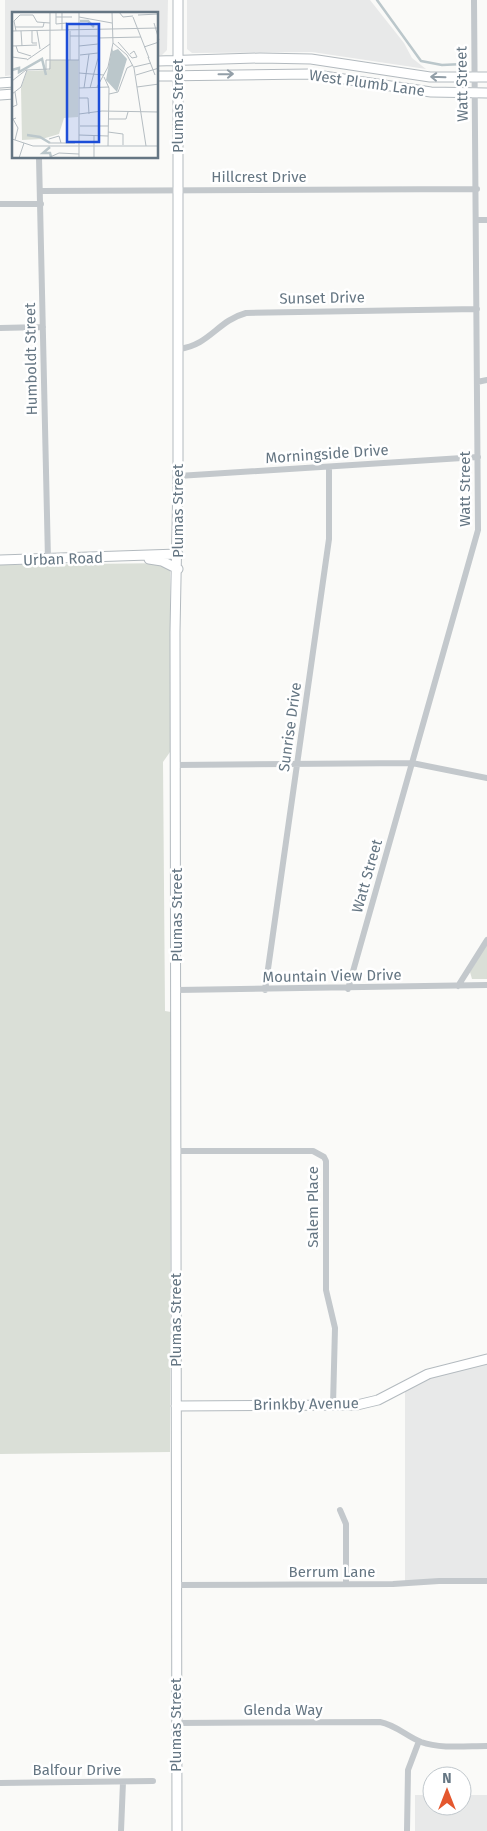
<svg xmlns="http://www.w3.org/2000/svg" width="487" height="1831" viewBox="0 0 487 1831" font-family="'Fira Sans',sans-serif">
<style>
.built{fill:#e8e9e9}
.green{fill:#dadfd7}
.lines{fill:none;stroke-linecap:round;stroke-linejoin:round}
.stream{stroke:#bbc7cb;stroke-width:2.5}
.secondary-casing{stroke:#b3babf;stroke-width:11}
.street{stroke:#c3c8cc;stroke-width:6}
.secondary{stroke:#fff;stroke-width:9}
.oneway{stroke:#939fa8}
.labels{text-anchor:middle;stroke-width:5;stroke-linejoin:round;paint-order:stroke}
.street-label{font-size:15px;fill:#657683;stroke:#fff}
.inset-river{fill:none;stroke:#bbc7cb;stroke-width:2.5}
.inset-road{fill:none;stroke:#b5bdc2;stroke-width:1}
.view{fill:#1d4ed8;fill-opacity:0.15;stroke:#1d4ed8;stroke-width:2.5}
.inset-edge{fill:none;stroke:#657683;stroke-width:2.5}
</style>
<rect width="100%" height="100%" fill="#fafaf8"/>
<path class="built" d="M5,0H168L167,50L162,55H158V14H14V75L5,76Z
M187,0H370L404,43L412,58L426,69L312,52L192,53L187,49Z
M487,1361V1581L405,1583V1386L427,1374Z
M415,1795H432V1806H462V1795H487V1831H415Z"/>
<path class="green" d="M170,563V752L163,762L165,1011L171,1012L170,1452L0,1454V565Z
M487,944V979H472L470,972Z"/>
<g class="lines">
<path class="stream" d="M377,0L421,61L442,65L463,64"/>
<g class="secondary-casing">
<path id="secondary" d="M158,61L260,58L311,59L430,77H487
M158,76L310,74L431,92L487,93
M0,83L14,82
M0,95L14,94
M149,559L162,561L178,569
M0,560L178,554
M176,1406L357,1405L378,1400L428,1374L487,1359
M177,1831L175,632L178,476V0"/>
</g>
<path class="street" d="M39,158L48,560
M41,191L477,189
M0,204H41
M477,220H487
M0,328L43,327
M179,349C210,345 217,321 246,313L477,309
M477,382L487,380
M178,476L478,457
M176,765L412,763L487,778
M458,986L487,940
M348,989L478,530L474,0
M177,990L487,985
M265,990L329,539V467
M177,1151H313L324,1157L326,1161V1290L335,1328L333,1405
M340,1510L346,1524V1584
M176,1585L393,1584L439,1581H487
M176,1723L380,1722C396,1725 406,1736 421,1742C441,1749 466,1746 487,1746
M0,1783L153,1781
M121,1831L123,1782
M407,1831L408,1770L419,1741"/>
<use href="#secondary" class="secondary"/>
</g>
<defs><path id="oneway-shaft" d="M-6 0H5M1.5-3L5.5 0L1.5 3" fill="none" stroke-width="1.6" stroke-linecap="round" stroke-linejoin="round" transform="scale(1.25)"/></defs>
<g class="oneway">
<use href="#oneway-shaft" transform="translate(226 74) rotate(-1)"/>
<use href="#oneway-shaft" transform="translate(438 77) rotate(-178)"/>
</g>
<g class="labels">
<g class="street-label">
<text transform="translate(367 83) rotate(8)" y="5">West Plumb Lane</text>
<text transform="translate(462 84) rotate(-91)" y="5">Watt Street</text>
<text transform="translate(178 106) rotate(-90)" y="5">Plumas Street</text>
<text x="259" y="182">Hillcrest Drive</text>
<text transform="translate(322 298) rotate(-1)" y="5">Sunset Drive</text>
<text transform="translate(31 359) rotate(-91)" y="5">Humboldt Street</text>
<text transform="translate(327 454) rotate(-4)" y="5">Morningside Drive</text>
<text transform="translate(465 489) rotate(-90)" y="5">Watt Street</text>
<text transform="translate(178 511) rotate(-90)" y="5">Plumas Street</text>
<text transform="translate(63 559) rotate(-2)" y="5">Urban Road</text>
<text transform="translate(290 727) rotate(-82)" y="5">Sunrise Drive</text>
<text transform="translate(367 876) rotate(-74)" y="5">Watt Street</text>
<text transform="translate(177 915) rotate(-90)" y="5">Plumas Street</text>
<text transform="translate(332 976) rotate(-1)" y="5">Mountain View Drive</text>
<text transform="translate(313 1207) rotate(-90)" y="5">Salem Place</text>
<text transform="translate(176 1320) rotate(-90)" y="5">Plumas Street</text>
<text transform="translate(306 1404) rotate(-1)" y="5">Brinkby Avenue</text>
<text x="332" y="1577">Berrum Lane</text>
<text x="283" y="1715">Glenda Way</text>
<text transform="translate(176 1725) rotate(-90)" y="5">Plumas Street</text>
<text x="77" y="1775">Balfour Drive</text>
</g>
</g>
<g transform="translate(12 12)">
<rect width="146" height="146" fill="#fafaf8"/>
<path d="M38,48H66V105L52,106L47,122L30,127L10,128L9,76L15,59L37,58Z" fill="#dadfd7"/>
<path d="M100,36L101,39L106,37L115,47L105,80L94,68Z" fill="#bbc7cb"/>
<path class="inset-river" d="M68,9H76L82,15M0,58L7,56V60L30,47L34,63M15,123L28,125L38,131M38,135L31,141H38L39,145"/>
<path class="inset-road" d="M38,0V18M44,0V12L55,11M50,0V18M67,0V16M107,0L111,5L121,4M126,3L147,2M44,5H60M67,5L100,11M121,5L137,46M142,11L147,28M3,15H31L32,11M67,16V134H147M0,19L147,16M4,19L2,9L8,3H21L25,10L38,11M9,19L10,34M20,19V31H25M25,19L28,37M58,19V48M58,24H86M86,26L129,25M106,30L120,46L125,45L122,39L118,42M101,31L115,43L122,56L134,134M0,34L25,33M4,34L6,40L19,44M67,34L86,32M132,35L147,30M68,43L86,41M0,45L15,47M136,45L143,63M15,48L38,32M122,55L139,51M34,58V48H67M67,61L92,63M124,63L147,56M92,65L97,76L96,134M0,69L14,58L38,57V18M85,75L96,55L101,31L100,0M125,75L147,72M67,76L97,75M72,76L77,42M78,76L86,46V11M0,82L9,75L15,58M97,82L106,80L115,56L121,53M67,86H76L77,102M0,95L5,93L3,80M67,102L90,99L147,100M96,107H114L116,100M68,114H96M96,120L111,122V133M67,123L96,124M0,127L21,134H67V146M37,127L47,124L49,131M3,128L6,116L1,107L4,106M38,131H63M7,146L12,131M36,146L47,141L67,142M82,146V124"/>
<path class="view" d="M55,12H87V130H55Z"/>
<rect width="146" height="146" class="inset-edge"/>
</g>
<g transform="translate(447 1791)"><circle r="24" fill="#ffffff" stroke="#c1c8cd"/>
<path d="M0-4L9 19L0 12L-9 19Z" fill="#e4572e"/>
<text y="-8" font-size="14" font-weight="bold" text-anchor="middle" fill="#657683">N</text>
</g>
</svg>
